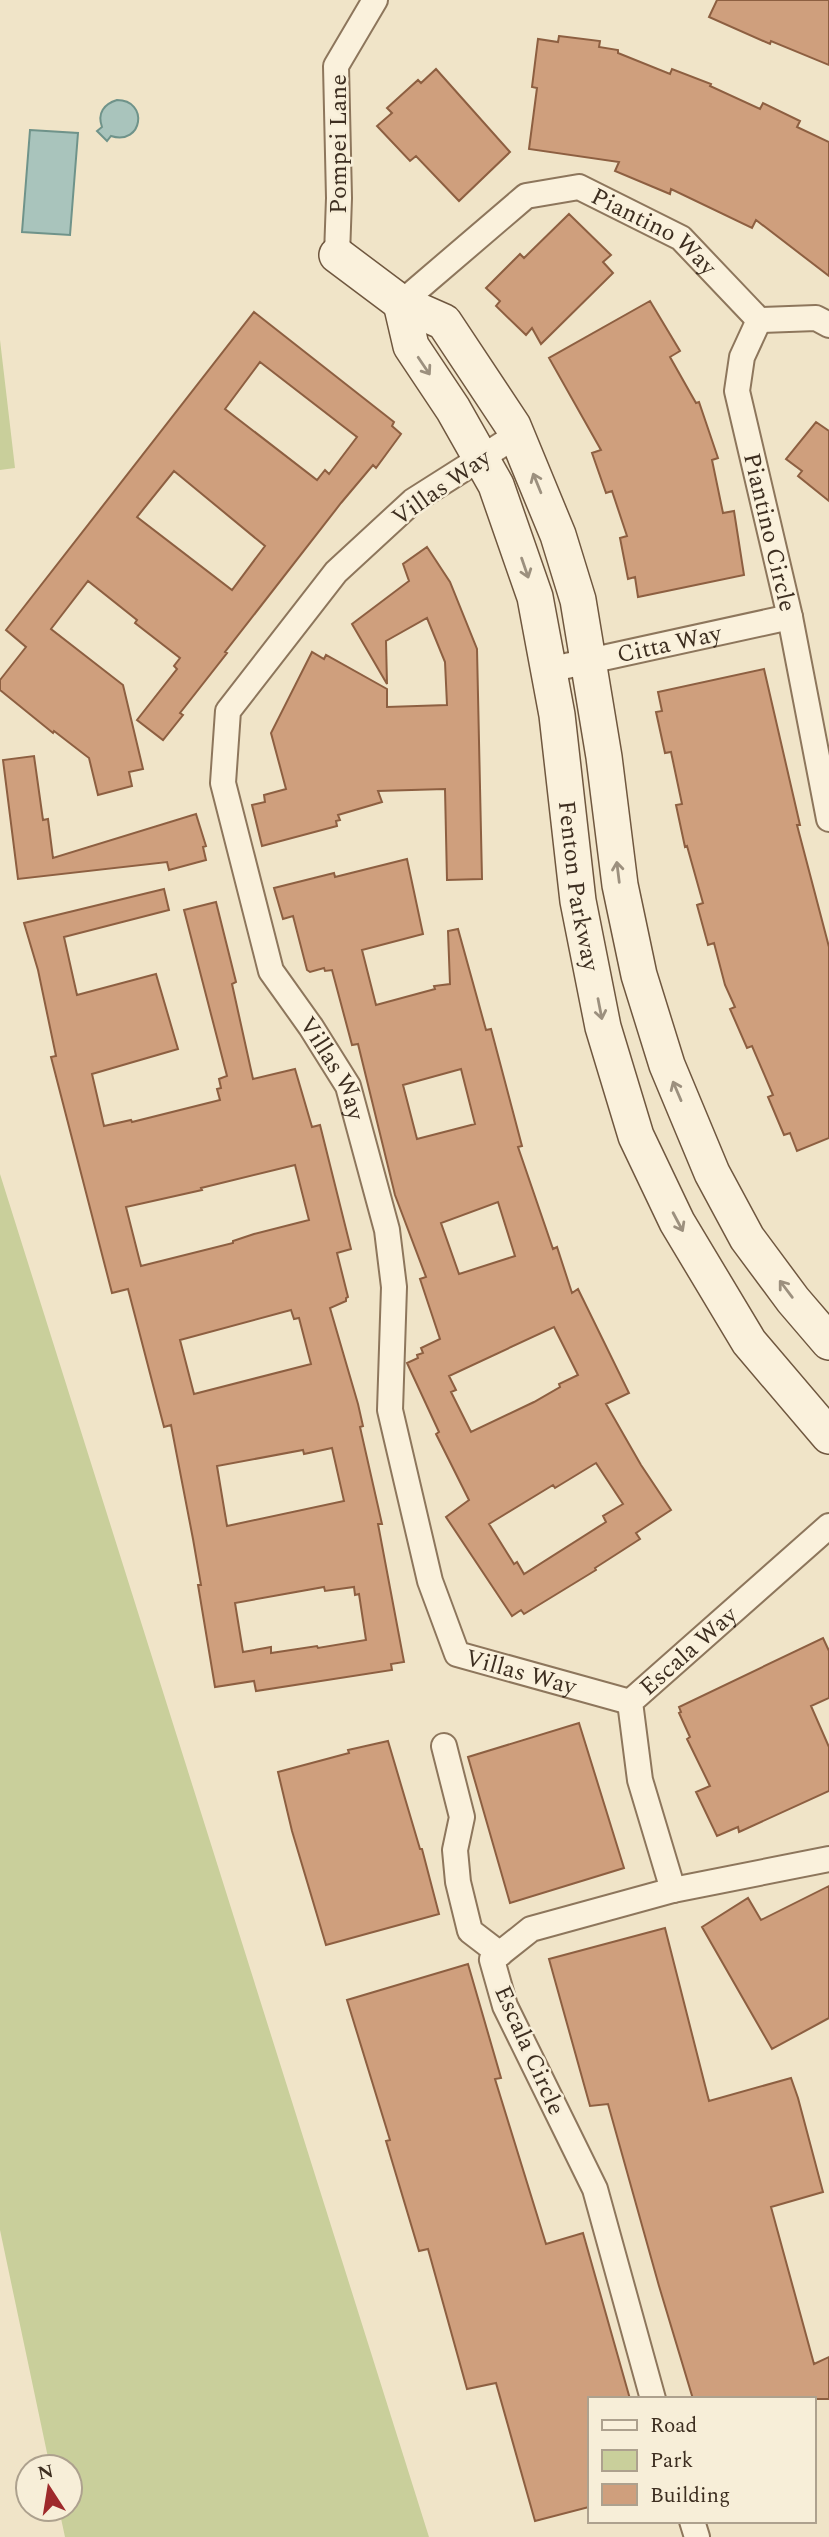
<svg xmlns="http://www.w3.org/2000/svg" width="829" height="2537" viewBox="0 0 829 2537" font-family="Spectral,serif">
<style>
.green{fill:#c9cf9b}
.water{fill:#a9c4bc;stroke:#6f938a;stroke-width:2}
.building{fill:#cf9f7d;stroke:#8d5f41;stroke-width:2;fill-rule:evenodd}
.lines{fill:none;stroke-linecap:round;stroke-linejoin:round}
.street-casing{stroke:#8d765c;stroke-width:28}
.secondary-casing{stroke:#6f573f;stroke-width:38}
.street{stroke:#faf1dc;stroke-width:24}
.secondary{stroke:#faf1dc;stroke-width:35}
.oneway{stroke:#9c907e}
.labels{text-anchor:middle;stroke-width:5;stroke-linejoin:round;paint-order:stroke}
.street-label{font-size:24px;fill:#3d2e20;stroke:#f7eed8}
</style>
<rect width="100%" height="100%" fill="#f0e4c8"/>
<path class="green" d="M0,340L15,468L0,470Z
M0,1174L429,2537H65L59,2509H70V2467H50L0,2230Z"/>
<path class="water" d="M117,100C149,100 143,146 111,136L107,141L97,131L102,127C97,113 104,104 117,100Z
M30,130L78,133L70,235L22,232Z"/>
<path class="building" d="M717,0H829V65L771,41L770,44L709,17Z
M559,36L600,41L599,47L618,50V53L670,74L672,69L711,84L710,86L760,109L763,103L800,121L797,127L829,142V276L756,220L752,228L671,189L670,194L615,171L619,162L529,149L537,88L532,87L538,39L558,42Z
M436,69L510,152L459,201L416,156L410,161L377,126L392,113L387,108L418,80L421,83Z
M569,214L611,255L603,262L613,273L541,344L532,328L526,335L496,306L500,301L486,288L520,254L524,258Z
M650,301L680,351L670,357L696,403L699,402L718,458L712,460L723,513L734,511L744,575L638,597L635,577L628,579L620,538L627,536L612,491L606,493L592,453L601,450L549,358Z
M254,312L394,422L392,426L401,434L376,468L373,465L341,503L225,652L227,653L180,713L183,715L163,740L137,720L177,669L174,666L180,658L135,623L137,620L88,581L51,629L123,685L143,769L129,772L132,786L98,795L89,758L54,731L53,733L0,690V680L26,647L6,630ZM260,362L357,437L329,474L325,470L317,480L225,409ZM174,471L265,546L232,590L137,517Z
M816,422L829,431V501L798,476L802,471L786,459Z
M427,547L450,582L477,649L482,879L447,880L445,789L378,791L382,802L338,815L340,820L336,821L337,826L262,846L252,805L265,802L264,795L286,789L271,733L312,652L324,659L326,655L387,689V707L447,705L445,662L427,618L386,641L387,684L352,624L409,581L403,564Z
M764,669L800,825H797L829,947V1138L797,1151L790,1133L784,1135L768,1097L773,1095L752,1046L747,1048L730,1009L735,1007L725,985L714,943L708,945L697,905L703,903L687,846L685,847L676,805L682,804L671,752L665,753L656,712L662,711L658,692Z
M34,756L43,820L48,819L53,858L196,814L206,846L203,847L206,860L169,870L167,862L18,879L3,760Z
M407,859L423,934L362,950L376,1005L435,989L434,986L450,984L448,931L458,929L486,1030L491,1029L522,1146L518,1147L553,1249L557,1247L572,1293L578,1289L629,1393L606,1404L641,1465L671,1510L636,1533L640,1539L595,1568L596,1570L524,1614L521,1610L512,1616L446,1517L469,1500L436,1434L439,1432L407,1363L418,1358L417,1355L423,1353L421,1348L440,1339L420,1279L426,1277L395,1195L358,1044L352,1045L332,970L325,971L324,968L310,972L307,970L293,916L283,919L274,888L334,873L335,877ZM461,1069L475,1124L417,1139L403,1085ZM498,1202L515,1256L459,1274L441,1223ZM554,1327L578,1375L559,1384L560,1387L534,1402L471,1432L451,1392L456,1390L449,1376ZM596,1463L623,1504L603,1516L606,1522L524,1574L517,1562L514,1564L489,1524L553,1485L555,1488Z
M164,889L169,910L64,937L77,995L156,974L178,1049L92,1074L104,1126L131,1120L132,1122L220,1100L217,1089L221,1088L219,1079L227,1076L184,910L216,902L236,982L232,984L253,1079L295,1069L312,1127L320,1125L351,1249L337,1253L348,1297L346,1298V1301L330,1308L358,1404L363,1426L360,1427L382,1524H378L404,1662L391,1664L392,1670L256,1691L254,1681L215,1687L198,1585H201L193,1539L171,1425L164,1427L128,1289L112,1293L51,1057L56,1056L38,970L24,923ZM295,1165L309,1220L254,1234L233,1241V1243L141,1266L126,1207L202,1190L201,1188ZM291,1310L294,1319L299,1318L311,1364L194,1394L180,1340ZM332,1448L344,1501L227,1526L217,1466L303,1450L304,1454ZM324,1587L325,1591L354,1587L355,1595L359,1594L366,1640L318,1648L317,1646L271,1653V1647L243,1652L235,1603Z
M823,1638L829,1651V1698L811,1706L829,1747V1791L739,1832L738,1827L717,1836L696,1792L710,1786L687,1739L690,1737L679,1713L681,1712L679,1707Z
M579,1723L624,1868L510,1903L468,1757Z
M388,1741L420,1849H422L439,1914L326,1945L292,1831L278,1772L349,1753L348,1750Z
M829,1886V2018L772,2049L702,1927L748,1898L761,1920Z
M665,1928L709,2101L791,2078L798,2098L823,2192L771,2207L814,2364L829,2357V2399H693L659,2286L608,2104L590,2106L549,1959Z
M468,1964L501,2078L495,2079L546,2244L583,2233L630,2399H589V2507L535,2521L496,2383L467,2389L428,2249L419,2251L386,2141L390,2140L347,2000Z"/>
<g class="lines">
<g class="street-casing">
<g id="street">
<path d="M337,255L339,198L336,66L375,0"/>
<path id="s1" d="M401,303L526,196L579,187L681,238L759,320"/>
<path id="s2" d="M759,320L742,357L737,391L790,617L829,819"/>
<path d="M759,320L816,318L829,325"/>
<path id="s3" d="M517,435L413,501L336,572L228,711L223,783L271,971L311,1027L348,1086L387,1230L394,1287L390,1410L430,1581L457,1654L630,1702"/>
<path id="s4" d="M548,670L790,617"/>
<path d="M444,1746L462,1817L455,1850L458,1882L470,1931L500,1954"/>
<path id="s5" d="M673,1890L640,1780L630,1702L829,1526"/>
<path d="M653,2399L595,2189L505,2006L492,1960L531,1929L673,1890L829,1859"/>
<path d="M692,2521L697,2537"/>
</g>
</g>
<g class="secondary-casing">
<g id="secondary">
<path d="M337,255L401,303L444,322L513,426L558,535L578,600L604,757L620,885L639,975L667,1065L712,1173L747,1238L793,1300L829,1342"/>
<path id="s6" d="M401,303L411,346L453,409L496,485L535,597L557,715L578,901L603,1027L636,1136L677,1222L749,1342L829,1436"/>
</g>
</g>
<use href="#street" class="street"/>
<use href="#secondary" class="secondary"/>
</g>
<defs><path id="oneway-shaft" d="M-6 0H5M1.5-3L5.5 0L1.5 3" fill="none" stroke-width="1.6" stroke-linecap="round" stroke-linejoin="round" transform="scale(1.75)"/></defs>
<g class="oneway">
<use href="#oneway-shaft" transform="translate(424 366) rotate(56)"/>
<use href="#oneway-shaft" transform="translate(537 483) rotate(-112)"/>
<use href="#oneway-shaft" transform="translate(525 568) rotate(71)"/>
<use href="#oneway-shaft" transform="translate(618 872) rotate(-97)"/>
<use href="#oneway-shaft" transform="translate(600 1009) rotate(79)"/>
<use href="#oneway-shaft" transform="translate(677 1091) rotate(-113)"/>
<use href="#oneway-shaft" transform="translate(678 1222) rotate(62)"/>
<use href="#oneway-shaft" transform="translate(786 1289) rotate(-127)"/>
</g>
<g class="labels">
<g class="street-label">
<text transform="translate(338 144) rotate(-90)" y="8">Pompei Lane</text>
<text dy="8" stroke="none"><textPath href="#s1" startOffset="306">Piantino Way</textPath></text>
<text transform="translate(441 487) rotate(-35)" y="8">Villas Way</text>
<text dy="8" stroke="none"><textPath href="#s2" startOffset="220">Piantino Circle</textPath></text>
<text dy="8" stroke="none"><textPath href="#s4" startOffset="124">Citta Way</textPath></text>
<text dy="8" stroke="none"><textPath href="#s6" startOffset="618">Fenton Parkway</textPath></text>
<text dy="8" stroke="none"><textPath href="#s3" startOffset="786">Villas Way</textPath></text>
<text dy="8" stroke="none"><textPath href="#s5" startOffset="271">Escala Way</textPath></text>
<text dy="8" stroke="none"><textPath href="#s3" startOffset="1458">Villas Way</textPath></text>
<text transform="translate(530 2050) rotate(66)" y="8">Escala Circle</text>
</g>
</g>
<rect x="588" y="2397" width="228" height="126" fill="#f7eed8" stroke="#ada18e" stroke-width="2"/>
<rect x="602" y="2420" width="35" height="10" fill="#faf1dc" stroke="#ada18e" stroke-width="2"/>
<text x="650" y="2432" font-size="21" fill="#3d2e20">Road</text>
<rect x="602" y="2450" width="35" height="21" fill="#c9cf9b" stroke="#ada18e" stroke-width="2"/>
<text x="650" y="2467" font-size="21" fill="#3d2e20">Park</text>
<rect x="602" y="2484" width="35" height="21" fill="#cf9f7d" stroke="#ada18e" stroke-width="2"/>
<text x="650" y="2502" font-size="21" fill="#3d2e20">Building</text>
<g transform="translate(49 2488) rotate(348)"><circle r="33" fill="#f7eed8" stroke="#ada18e" stroke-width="2"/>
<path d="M0-5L12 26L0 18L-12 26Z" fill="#9e2a2b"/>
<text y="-10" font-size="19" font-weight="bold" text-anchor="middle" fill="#3d2e20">N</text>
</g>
</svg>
